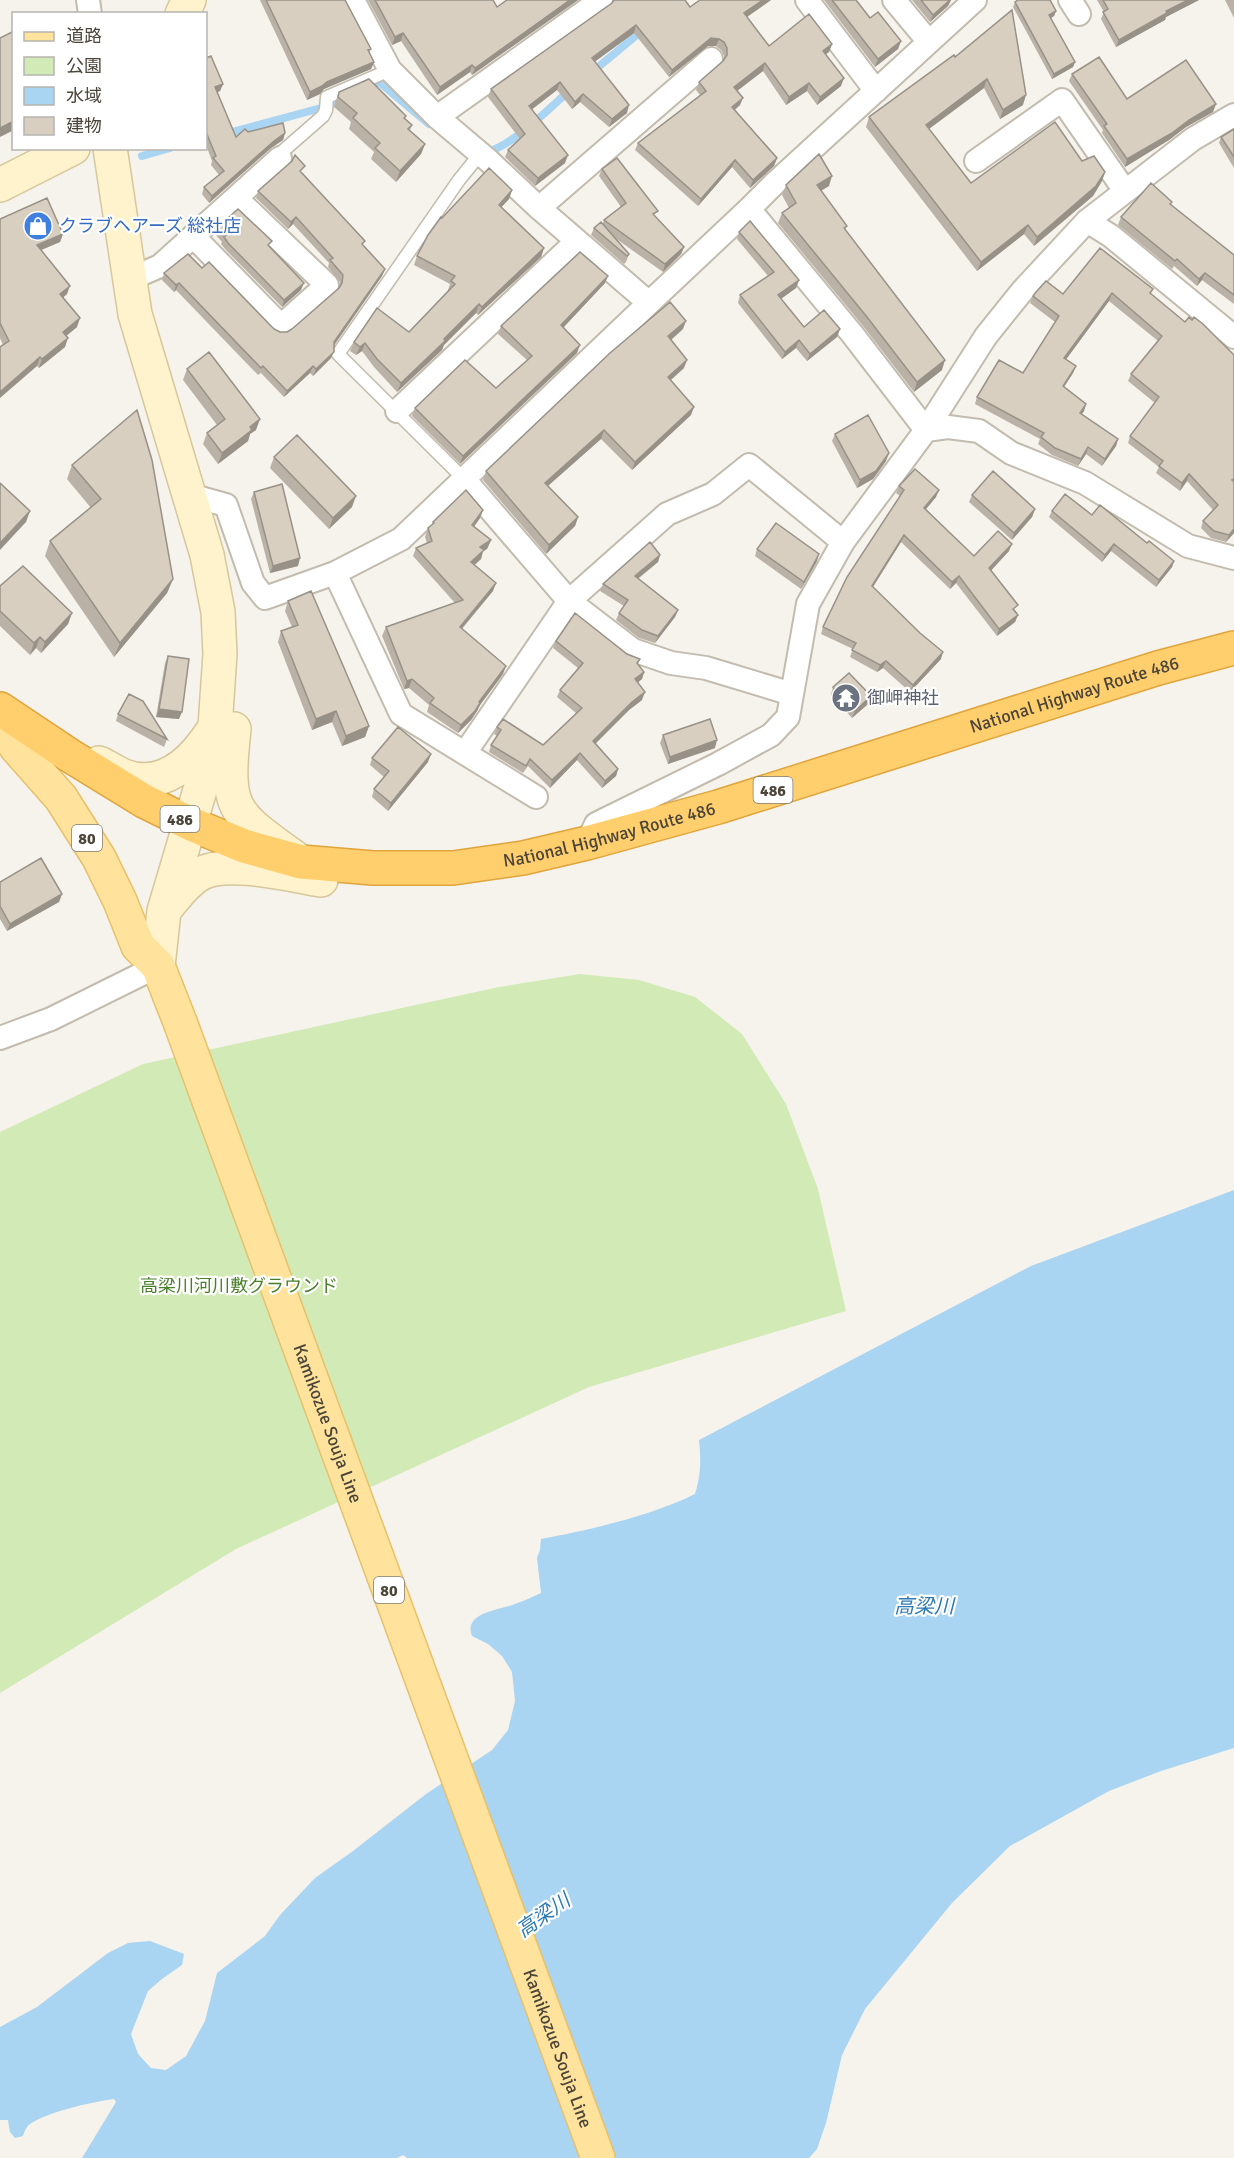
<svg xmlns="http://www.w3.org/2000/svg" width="1234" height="2158" viewBox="0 0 1234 2158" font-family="Signika,'Noto Sans JP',sans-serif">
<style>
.green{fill:#d2eab5}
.water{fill:#a9d4f2}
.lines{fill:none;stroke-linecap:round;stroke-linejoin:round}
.stream{stroke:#a9d4f2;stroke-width:8}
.lane-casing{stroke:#c2bbae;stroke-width:15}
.street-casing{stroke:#c2bbae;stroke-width:26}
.secondary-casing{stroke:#d6c79b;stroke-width:36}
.primary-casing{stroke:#e6c16a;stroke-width:36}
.highway-casing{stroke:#e0a43c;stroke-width:36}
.lane{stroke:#fff;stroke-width:12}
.street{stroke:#fff;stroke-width:22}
.secondary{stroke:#fff3cd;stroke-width:33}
.primary{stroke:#ffe39c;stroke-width:33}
.highway{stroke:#ffcf6e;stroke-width:33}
.wall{fill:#bab2a6}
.shaded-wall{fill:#979187}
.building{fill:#d8cfc1;stroke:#979187;stroke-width:1.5}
.labels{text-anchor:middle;stroke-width:4.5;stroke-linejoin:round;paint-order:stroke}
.shield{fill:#fff;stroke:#817c74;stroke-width:1.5}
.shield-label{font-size:16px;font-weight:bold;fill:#4b4439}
.shop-label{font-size:18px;fill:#366cbe;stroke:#fff;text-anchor:start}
.street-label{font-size:18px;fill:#4b4439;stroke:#fff}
.worship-label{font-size:18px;fill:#5b616d;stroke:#fff;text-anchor:start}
.park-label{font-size:18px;fill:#4a7f2a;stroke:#fff}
.water-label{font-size:20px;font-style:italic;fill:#2e7ab2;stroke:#fff}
</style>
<rect width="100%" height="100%" fill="#f6f3ec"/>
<path class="green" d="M580,974L639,980L695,997L742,1034L786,1104L818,1189L846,1311L589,1387L236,1549L0,1693V1132L143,1064L499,987Z"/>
<path class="water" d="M1234,1190V1748L1161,1771L1109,1791L1010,1846L952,1903L865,2009L842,2055L826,2123L817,2149L809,2158H407L403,2155L397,2158H82L116,2102L114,2099C96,2101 37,2114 27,2127C25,2130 24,2133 23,2136L15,2138L10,2132L8,2120H0V2027L37,2007L108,1953L128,1943L150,1941L184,1954L182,1965L162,1979L148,1991L131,2034L138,2054L151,2068L166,2070L186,2056L205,2021L217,1973L265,1936L280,1915L315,1878L353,1851L426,1794L492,1750L508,1730L515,1701L512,1672L502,1656L488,1644L472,1636C463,1612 500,1610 515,1604C524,1601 532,1597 541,1593L537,1558L540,1550L541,1539C589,1530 651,1516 695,1494C701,1475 701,1460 699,1440L1031,1266Z"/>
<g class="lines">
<path class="stream" d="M591,73L644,29
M367,88L379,82L429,124
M206,139L321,108L343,98
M486,152C511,147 550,108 570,90
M142,156L170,148"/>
<g class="lane-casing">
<path id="lane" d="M280,158L283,151L323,116L326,110L327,97L390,70
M464,479L338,354L459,180L480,154"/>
</g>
<g class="street-casing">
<path id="street" d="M88,0L90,14
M353,0L390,70L437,117L489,161L539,208L649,303L749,209L775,183L975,0
M807,0L876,91
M894,0L929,42
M1070,0L1079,14
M437,117L601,0
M976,161L1062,100L1125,191
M539,208L711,59
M749,209L853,335L926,430
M1087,221L1111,236L1234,337
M193,236L281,326L327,285L236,198
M130,279L160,266L280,158
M397,411L577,241
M926,430L948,427L979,431L1011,453L1085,483L1188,546L1234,558
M464,479L569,601L633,650L671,663L706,668L792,694
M190,495L226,505L253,583L265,598L335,573L401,539L649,303
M335,573L401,714L536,797
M465,753L569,601L667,514L713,494L749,465L843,542
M587,843L596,824L718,764L771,735L788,717L808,604L843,542L926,430L986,336L1023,290L1087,221L1193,139L1234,115
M0,1038L51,1019L158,966"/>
</g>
<g class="secondary-casing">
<path id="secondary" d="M182,14L189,0
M110,148L135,314L207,555L218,612L220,654L215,727L211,753L164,911L158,966
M0,185L73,148
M234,729C225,812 232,812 298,860
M99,763C108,767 116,773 124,776C164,791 194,760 213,730
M167,907C177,895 186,882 200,874C227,859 291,875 321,880"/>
</g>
<g class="primary-casing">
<g id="primary">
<path id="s1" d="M0,720L16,747L61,798L99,858L120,901L138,946L158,966L180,1022L598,2158"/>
</g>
</g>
<g class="highway-casing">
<g id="highway">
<path id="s2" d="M0,709L69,755L144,801L191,824L244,846L301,862L373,868H453L523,858L587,843L718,807L1158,668L1234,648"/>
</g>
</g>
<use href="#lane" class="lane"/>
<use href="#street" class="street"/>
<use href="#secondary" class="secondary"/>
<use href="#primary" class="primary"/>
<use href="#highway" class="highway"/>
</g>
<path class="wall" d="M260,0H345L371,49L369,53L374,62L371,69L324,89L320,94L307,100Z
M368,0H493L497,7L507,0H578L472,75L470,72L437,95L401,41L392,45Z
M613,0H685L690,7L700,0H771L747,17L769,46L832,44L829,52L826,54L841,86L817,105L807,91L786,105L763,71L737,90L740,105L735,110L777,158L774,166L750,188L732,167L698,206L635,150L638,143L700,95L696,90L699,82L723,61L724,56L721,50L716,46H708L669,77L634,33L594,62L627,113L609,127L580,102L572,109L557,90L532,109L565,163L535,186L505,157L508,150L520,139L488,97L491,89L612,3Z
M824,0H856L870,18L901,41L898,49L875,67Z
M912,0H951L948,6L930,22Z
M1097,0H1199L1166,17L1165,20L1116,47L1101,19L1104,12Z
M1225,0H1234V18Z
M1015,2L1056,11L1054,16L1051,18L1075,62L1073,67L1052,79L1013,7Z
M955,57L1023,105L1000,119L984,88L929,129L971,183L1082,161L1105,172L1102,181L1093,196L1034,246L1024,234L977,271L866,127L869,117Z
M206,58L223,84L220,91L217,92L236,137L248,132L285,133L283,140L271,148L209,203L202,194L204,187L219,175L211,165L212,161L206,145Z
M1072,74L1127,99L1213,112L1186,127L1169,140L1125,167L1102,133L1103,130L1069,81Z
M339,92L405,118L412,125L410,130L425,144L421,154L396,182L371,159L374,152L349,129L351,122L334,107L335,103Z
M1234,129V168L1219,143L1221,137Z
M602,169L655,217L684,247L681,254L663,272L615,238L629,254L626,262L624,264L591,235L594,228L603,223L604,220L621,207L599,176Z
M303,173L364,246L385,269L382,276L334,346L331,358L313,376L310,373L284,397L261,373L258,375L176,290L174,292L162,280L164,273L202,268L274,329L280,332H287L292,329L339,288L340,282L328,267L329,263L293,224L288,229L256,198L258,191Z
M786,185L829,186L821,191L847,226L845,230L942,370L914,392L863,326L778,223L782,213L789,208L782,195Z
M512,190L509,199L501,207L544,248L541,257L478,315L476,313L444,345L442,350L397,392L374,367L362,351L356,355L350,351L354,342L409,332L449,291L448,290L450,284L414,265L417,256L442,218Z
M1171,205L1234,255V304L1202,280L1197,286L1174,266L1172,269L1118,225L1121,217Z
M0,219L63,234L60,242L41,250L67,294L63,297L77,327L66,336L65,347L39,368L37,366L3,345L0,338Z
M218,227L270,247L301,290L282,307L226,250L221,244L222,242L215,234Z
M739,232L799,280L796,288L781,299L804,327L840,329L837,337L807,361L796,348L782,359L738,303L740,295L768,276L737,239Z
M605,283L564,327L577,353L460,464L412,416L415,408L496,388L527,360L498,334L501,326Z
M1063,294H1151L1185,322L1234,355V533L1226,542L1211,538L1201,528L1203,521L1213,510L1187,481L1180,491L1156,473L1159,467L1128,443L1130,436L1155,403L1128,381L1131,374L1158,341L1109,301L1066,359L1076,366L1073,373L1064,387L1086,404L1084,411L1082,414L1118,439L1116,446L1102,466L1086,454L1078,466L1052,455L1038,444L1040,439L975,404L977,397L1023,373L1055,322L1030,303L1033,296Z
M683,329L671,340L684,368L671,380L691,415L632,470L601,439L548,486L578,517L575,526L546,554L483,480L486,471Z
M187,369L256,430L250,434L248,441L218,464L203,444L207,433L217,425L183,380Z
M835,434L886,461L873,479L857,488L832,441Z
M274,457L352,507L329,529L270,468Z
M72,465L173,579L167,593L114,657L45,556L50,541L91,508L67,479Z
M899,486L936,497L926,509L974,556L1009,551L991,570L1018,615L1015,622L997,636L956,583L950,589L901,542L873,587L941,659L910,692L883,668L877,672L850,657L853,649L821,634L823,627L900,496L896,493Z
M254,492L298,566L270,573L251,499Z
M972,495L1035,509L1032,517L1012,540L969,502Z
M483,510L480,518L474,527L491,540L487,549L483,551L481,559L474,565L493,591L462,629L503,674L480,705L477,711L471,720L458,733L427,712L429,705L409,688L404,689L382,636L386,627L455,603L413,556L416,548L427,543L425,537L428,528L432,525L433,522Z
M1052,511L1092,515L1147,543L1174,561L1172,567L1156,587L1111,551L1102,562L1049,517Z
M757,549L817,561L801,589L755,556Z
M660,555L658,562L638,579L678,610L675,617L655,643L639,638L616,620L619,613L624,606L600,591L603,584Z
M0,586L72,613L68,624L41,653L36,648L30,655L0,626Z
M288,601L369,726L365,737L342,746L332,722L312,730L278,642L281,631L292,627L285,611Z
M556,641L627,654L640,659L638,664L644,672L642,679L637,683L642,700L629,710L596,743L618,769L616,776L602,788L577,760L550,788L528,766L523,773L489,752L491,745L497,736L494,734L497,727L543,745L576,713L557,697L560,690L578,668L553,648Z
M168,656L179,719L156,717L165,663Z
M833,687L871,696L868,704L852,718L831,695Z
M118,714L167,739L164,747L116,721Z
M663,735L715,748L668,764L660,743Z
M372,758L428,762L388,811L372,797L374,789L384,777L370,765Z
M0,882L62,894L59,902L7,931L0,919Z"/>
<path class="shaded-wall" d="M570,0H578L472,75L475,68Z
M763,0H771L741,21L744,13Z
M950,0H951L948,6L930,22L933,15Z
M1188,0H1199L1166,17L1165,20L1116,47L1119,40L1166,11Z
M1056,11L1054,16L1048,20L1049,15Z
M636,25L634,33L589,66L592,58Z
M403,33L401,41L392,45L395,37Z
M711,38L719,39L716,46H708L669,77L672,70Z
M901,41L898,49L875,67L878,59Z
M832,44L829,52L820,58L823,51Z
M374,62L371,69L324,89L320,94L307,100L310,92L327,82Z
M1075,62L1073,67L1052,79L1054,74Z
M765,63L763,71L732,95L734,87Z
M472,65L470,72L437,95L440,87Z
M844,78L841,86L817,105L820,97Z
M987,79L984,88L922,134L926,125Z
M560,82L557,90L526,114L529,106Z
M809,83L807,91L786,105L789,97Z
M223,84L220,91L212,94L215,87Z
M583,94L580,102L572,109L575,102Z
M1026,95L1023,105L1000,119L1003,110Z
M743,98L740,105L729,114L732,107Z
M1216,104L1213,112L1186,127L1169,140L1125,167L1127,159L1189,120Z
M629,105L627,113L609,127L612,119Z
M14,121V130L0,137V128Z
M285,133L283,140L271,148L209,203L212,196L274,141Z
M425,144L421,154L396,182L400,171Z
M568,155L565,163L535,186L538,178Z
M777,158L774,166L750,188L753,180Z
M735,160L732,167L698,206L701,199Z
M1105,172L1102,181L1093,196L1034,246L1037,237Z
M832,176L829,186L813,195L817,185Z
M512,190L509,199L495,214L499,205Z
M296,217L293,224L288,229L291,222Z
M1028,225L1024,234L977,271L981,262Z
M63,234L60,242L34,253L37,245Z
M684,247L681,254L663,272L665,264Z
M544,248L541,257L478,315L482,307Z
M385,269L382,276L331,349L334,342Z
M1205,273L1202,280L1197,286L1199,279Z
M608,276L605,283L559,332L561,325Z
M799,280L796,288L775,303L778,295Z
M179,283L176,290L174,292L176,285Z
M304,283L301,290L282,307L284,300Z
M70,286L67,294L57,303L60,294Z
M1112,293L1109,301L1062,365L1064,358Z
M479,304L476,313L444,345L442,350L397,392L401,383Z
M80,318L77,327L60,341L63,332Z
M686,321L683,329L665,345L668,336Z
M840,329L837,337L807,361L810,354Z
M68,338L65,347L39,368L42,359Z
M799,340L796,348L782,359L785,352Z
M365,343L362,351L356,355L360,347Z
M580,345L577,353L460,464L463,456Z
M334,352L331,358L313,376L316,369Z
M40,357L37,366L0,398V392Z
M687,360L684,368L665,385L668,377Z
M945,360L942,370L914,392L917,382Z
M313,366L310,373L284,397L287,391Z
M1076,366L1073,373L1060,393L1063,386Z
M1086,404L1084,411L1077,420L1080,413Z
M694,407L691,415L632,470L635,462Z
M260,419L256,430L250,434L248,441L218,464L222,453L250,427Z
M604,430L601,439L542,491L545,483Z
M1118,439L1116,446L1102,466L1105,459Z
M1088,447L1086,454L1078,466L1081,459Z
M889,453L886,461L873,479L857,488L860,480Z
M1189,474L1187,481L1180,491L1182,483Z
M939,490L936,497L921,515L924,508Z
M356,496L352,507L329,529L333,518Z
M1035,509L1032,517L1012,540L1014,533Z
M483,510L480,518L469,533L472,525Z
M30,511L26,522L0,550V543Z
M578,517L575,526L546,554L549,545Z
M1234,529V533L1226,542L1229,535Z
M904,535L901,542L869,593L872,586Z
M491,540L487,549L483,551L481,559L468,571L471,562L480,547Z
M1012,544L1009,551L987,575L989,568Z
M1114,544L1111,551L1102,562L1105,555Z
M819,554L817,561L801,589L804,582Z
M660,555L658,562L632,583L635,576Z
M300,558L298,566L270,573L273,566Z
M1174,561L1172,567L1156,587L1159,580Z
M959,576L956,583L950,589L952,582Z
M173,579L167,593L114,657L120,643Z
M496,583L493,591L456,635L460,627Z
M678,610L675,617L655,643L658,636Z
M72,613L68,624L41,653L45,642Z
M1018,615L1015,622L997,636L999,629Z
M40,637L36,648L30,655L34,643Z
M943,652L941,659L910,692L913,685Z
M886,661L883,668L877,672L880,665Z
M506,666L503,674L480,705L477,711L471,720L458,733L461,725Z
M644,672L642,679L632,687L635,679Z
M412,679L409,688L404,689L407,681Z
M645,692L642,700L629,710L591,748L593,741L632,702Z
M871,696L868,704L852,718L855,711Z
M159,709L182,712L179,719L156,717Z
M336,711L332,722L312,730L316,719Z
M369,726L365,737L342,746L346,736Z
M717,740L715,748L668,764L670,757Z
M580,753L577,760L550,788L552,780Z
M431,754L428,762L388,811L391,803Z
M618,769L616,776L602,788L605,781Z
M62,894L59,902L7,931L10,924Z"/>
<path class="building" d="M266,0H345L371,49L368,50L374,62L327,82L322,86L310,92Z
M375,0H493L497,7L507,0H570L475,68L472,65L440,87L403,33L395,37Z
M614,0H685L690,7L700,0H763L744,13L769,46L809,14L832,44L823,51L844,78L820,97L809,83L789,97L765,63L734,87L743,98L732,107L777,158L753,180L735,160L701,199L638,143L706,91L699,82L723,61L727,55V48L724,42L719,39L711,38L672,70L636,25L592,58L629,105L612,119L583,94L575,102L560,82L529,106L568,155L538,178L508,150L525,134L491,89L612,3Z
M832,0H856L870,18L878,12L901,41L878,59Z
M921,0H950L933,15Z
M1018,0H1050L1056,11L1049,15L1075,62L1054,74L1015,2Z
M1103,0H1188L1166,11L1167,13L1119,40L1103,12L1108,9Z
M1012,10L1026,95L1003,110L987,79L926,125L971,183L1055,122L1082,161L1094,156L1105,172L1096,186L1037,237L1028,225L981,262L869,117L954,55L955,57Z
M14,31V121L0,128V38Z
M211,56L223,84L215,87L236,137L245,129L248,132L283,123L285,133L274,141L212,196L204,187L224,171L213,158L216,156L206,132V58Z
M1099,57L1127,99L1186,60L1216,104L1189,120L1172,133L1127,159L1104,126L1107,124L1072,74Z
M369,79L406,116L404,118L412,125L408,129L425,144L400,171L375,148L380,143L353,118L357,113L338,97L339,92Z
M1234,129V157L1221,137Z
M819,154L832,176L817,185L847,226L844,228L945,360L917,382L867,317L782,213L796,203L786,185Z
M295,155L305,166L300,171L365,241L362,244L385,269L334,342V352L316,369L313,366L287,391L263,366L261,368L179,283L176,285L164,273L188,254L202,268L209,262L274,329L280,332H287L292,329L339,288L342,283L343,275L330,260L333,258L296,217L291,222L258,191L292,161Z
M617,158L658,211L653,214L684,247L665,264L604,220L626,203L602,169Z
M489,168L512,190L499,205L544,248L482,307L479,304L444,339L445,341L401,383L377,359L365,343L360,347L354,342L377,308L409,332L455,284L451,281L455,276L417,256L428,235L441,217L442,218Z
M1151,183L1172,202L1170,204L1234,255V295L1205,273L1199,279L1177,259L1175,261L1121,217Z
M47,198L63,234L37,245L70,286L60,294L80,318L63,332L68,338L42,359L40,357L0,392V347L9,341L0,323V219Z
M238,209L272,241L268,245L304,283L284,300L228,243L224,237L226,235L218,227Z
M750,221L799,280L778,295L804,327L824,310L840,329L810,354L799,340L785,352L740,295L774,272L739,232Z
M601,222L629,254L627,256L594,228Z
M1100,248L1153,289L1150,293L1185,322L1189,317L1192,320L1194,317L1203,324L1234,355V479L1232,480L1234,482V529L1229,535L1214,531L1203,521L1218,505L1189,474L1182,483L1159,466L1163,461L1130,436L1159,397L1131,374L1162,336L1112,293L1064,358L1076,366L1063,386L1086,404L1080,413L1118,439L1105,459L1088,447L1081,459L1055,448L1041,437L1044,433L977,397L999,360L1023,373L1059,316L1033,296L1036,292L1046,281L1063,294Z
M580,252L608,276L561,325L580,345L463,456L415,408L465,360L496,388L532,356L501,326Z
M670,302L686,321L668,336L687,360L668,377L694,407L635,462L604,430L545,483L578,517L549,545L486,471L610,353Z
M209,352L260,419L250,427L252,430L222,453L207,433L225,419L187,369Z
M137,410L152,460L173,579L120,643L50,541L101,499L72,465Z
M868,415L889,453L876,471L860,480L835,434Z
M297,435L356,496L333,518L274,457Z
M915,469L939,490L924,508L974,556L998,531L1012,544L989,568L1018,605L1013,609L1018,615L999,629L959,576L952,582L904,535L872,586L920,633L943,652L913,685L886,661L880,665L852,650L856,643L823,627L847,577L904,490L899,486Z
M993,471L1035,509L1014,533L972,495Z
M0,483L30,511L0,543Z
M282,484L300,558L273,566L254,492Z
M466,490L483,510L472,525L491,540L480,547L484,550L471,562L496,583L460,627L506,666L479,702L480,703L475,711L461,725L430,703L434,698L412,679L407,681L386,627L463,600L416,548L432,541L428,528L434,523L433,522Z
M1065,494L1092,515L1100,505L1147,543L1149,541L1174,561L1159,580L1114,544L1105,555L1052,511Z
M776,523L819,554L804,582L757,549Z
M650,542L660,555L635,576L678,610L658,636L642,630L619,613L628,600L603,584Z
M23,566L72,613L45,642L40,637L34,643L0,611V586Z
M311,591L369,726L346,736L336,711L316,719L281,631L298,625L288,601Z
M575,613L627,654L640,659L637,663L644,672L635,679L645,692L632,702L593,741L618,769L605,781L580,753L552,780L530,759L526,766L491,745L501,730L497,727L503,719L543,745L582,708L560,690L583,663L556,641Z
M168,656L189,659L182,712L159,709Z
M849,673L871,696L855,711L833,687Z
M129,694L143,701L167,739L118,714Z
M710,719L717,740L670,757L663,735Z
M398,727L431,754L391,803L374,789L389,771L372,758Z
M41,858L62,894L10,924L0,906V882Z"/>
<defs>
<g id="shop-disc" transform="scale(1.5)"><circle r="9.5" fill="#3f7fe0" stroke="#fff"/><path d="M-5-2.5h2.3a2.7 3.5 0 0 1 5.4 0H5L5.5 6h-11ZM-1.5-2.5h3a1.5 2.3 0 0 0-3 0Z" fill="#fff"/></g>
<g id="temple-disc" transform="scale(1.5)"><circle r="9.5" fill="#6b7280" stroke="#fff"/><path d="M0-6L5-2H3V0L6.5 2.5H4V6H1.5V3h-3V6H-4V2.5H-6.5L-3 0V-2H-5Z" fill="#fff"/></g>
</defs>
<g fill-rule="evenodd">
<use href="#shop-disc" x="38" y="226"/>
<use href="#temple-disc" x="846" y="698"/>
</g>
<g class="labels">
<g class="shield">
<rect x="753.5" y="777" width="39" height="26" rx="4.5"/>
<rect x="160.5" y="806" width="39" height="26" rx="4.5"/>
<rect x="72" y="825" width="30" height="26" rx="4.5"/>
<rect x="374" y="1577" width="30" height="26" rx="4.5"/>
</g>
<g class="shield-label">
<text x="773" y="796">486</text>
<text x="180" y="825">486</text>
<text x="87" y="844">80</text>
<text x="389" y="1596">80</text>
</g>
<g class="shop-label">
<text x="59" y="232">クラブヘアーズ 総社店</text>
</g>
<g class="street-label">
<text dy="6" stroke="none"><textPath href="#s2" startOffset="1138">National Highway Route 486</textPath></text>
<text dy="6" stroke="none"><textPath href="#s2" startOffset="652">National Highway Route 486</textPath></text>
<text dy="6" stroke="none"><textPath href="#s1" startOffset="783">Kamikozue Souja Line</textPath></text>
<text dy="6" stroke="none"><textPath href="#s1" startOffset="1449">Kamikozue Souja Line</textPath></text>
</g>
<g class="worship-label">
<text x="867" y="704">御岬神社</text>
</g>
<g class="park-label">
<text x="239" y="1292">高梁川河川敷グラウンド</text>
</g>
<g class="water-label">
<text x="924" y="1613">高梁川</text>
<text transform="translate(543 1915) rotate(-35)" y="7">高梁川</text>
</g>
</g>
<rect x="12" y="12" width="195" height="138" fill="#ffffff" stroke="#b7b4b0" stroke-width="1.5"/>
<rect x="24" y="32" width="30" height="9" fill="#ffe39c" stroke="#b7b4b0" stroke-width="1.5"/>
<text x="66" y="42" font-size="18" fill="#4b4439">道路</text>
<rect x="24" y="57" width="30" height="18" fill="#d2eab5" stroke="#b7b4b0" stroke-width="1.5"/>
<text x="66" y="72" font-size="18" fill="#4b4439">公園</text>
<rect x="24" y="87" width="30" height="18" fill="#a9d4f2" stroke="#b7b4b0" stroke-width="1.5"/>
<text x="66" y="102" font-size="18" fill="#4b4439">水域</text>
<rect x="24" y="117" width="30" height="18" fill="#d8cfc1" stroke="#b7b4b0" stroke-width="1.5"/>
<text x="66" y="132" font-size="18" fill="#4b4439">建物</text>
</svg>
